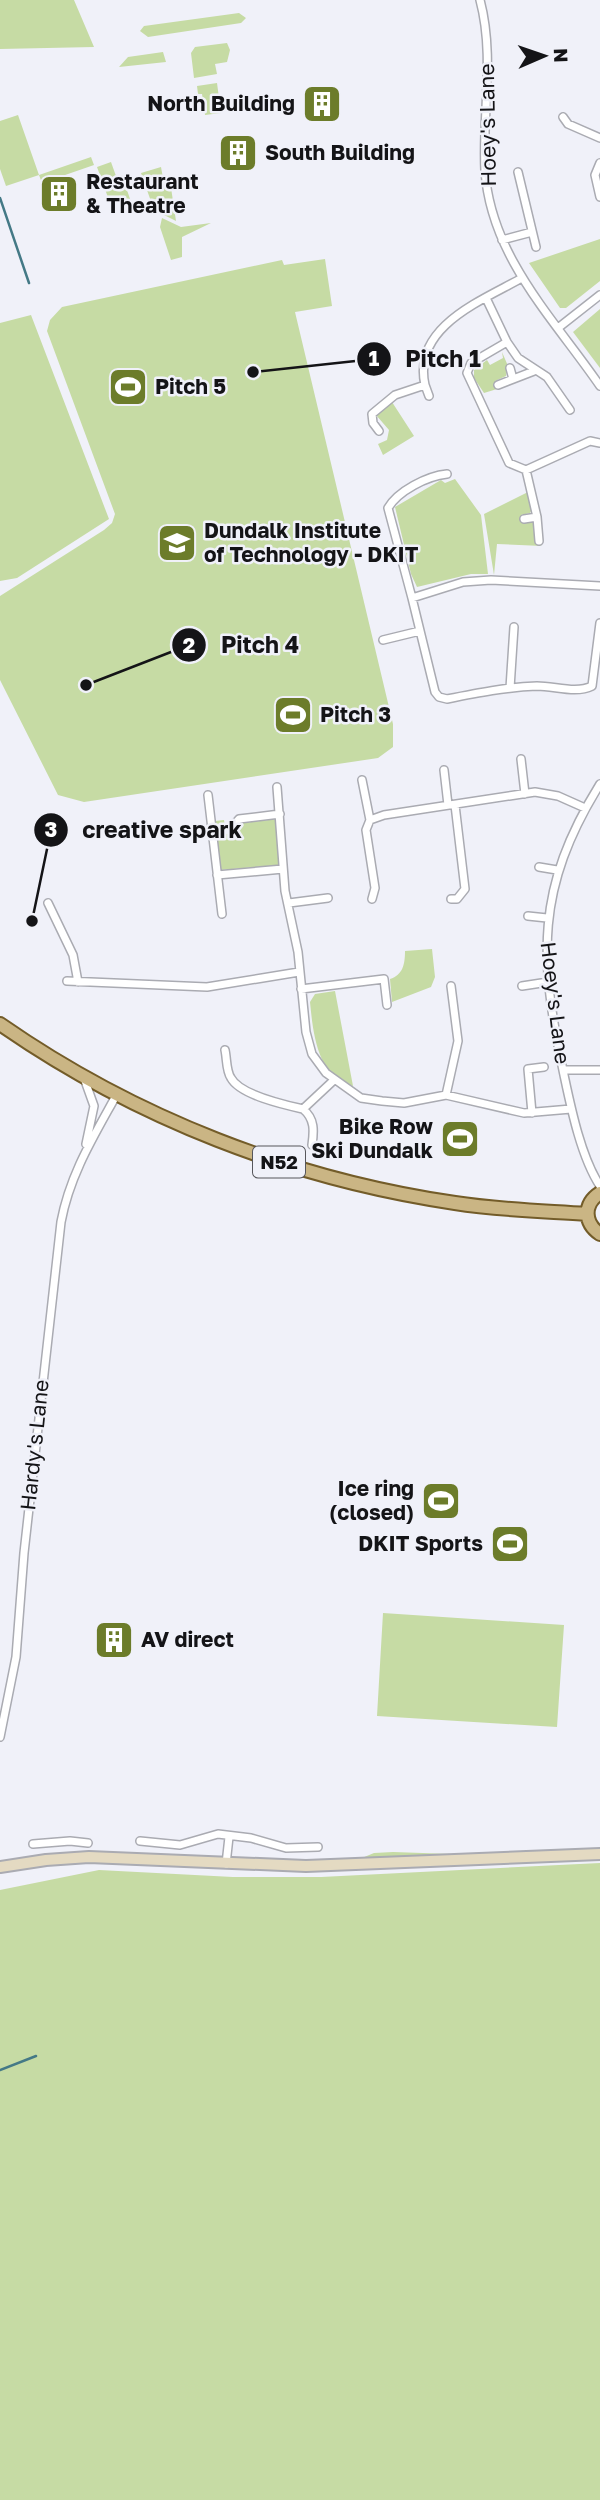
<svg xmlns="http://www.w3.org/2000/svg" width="600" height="2500" viewBox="0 0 600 2500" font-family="'Golos Text',sans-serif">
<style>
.green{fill:#c6dba4}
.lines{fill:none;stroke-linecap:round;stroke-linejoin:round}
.stream{stroke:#447986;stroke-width:2.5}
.street-casing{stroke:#aaabb2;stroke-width:10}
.secondary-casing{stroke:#aaabb2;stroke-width:14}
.primary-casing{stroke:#735c29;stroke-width:16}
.street{stroke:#fff;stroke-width:7}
.secondary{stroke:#e4dac2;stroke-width:10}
.primary{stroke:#cab584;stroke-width:12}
.labels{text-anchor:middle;stroke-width:5;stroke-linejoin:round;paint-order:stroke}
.shield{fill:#f0f1f9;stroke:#56565b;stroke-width:2}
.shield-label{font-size:19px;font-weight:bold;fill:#141417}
.poi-label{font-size:21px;font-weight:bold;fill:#141417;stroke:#f0f1f9;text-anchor:start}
.street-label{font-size:21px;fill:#141417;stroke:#f0f1f9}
.leader{fill:none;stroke:#141417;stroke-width:2.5}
.callout-dot{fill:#141417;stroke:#f0f1f9;stroke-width:2.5}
.mark-label{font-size:21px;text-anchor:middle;font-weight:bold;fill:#fff}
.callout-label{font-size:23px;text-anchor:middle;font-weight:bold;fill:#141417;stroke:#f0f1f9;stroke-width:5;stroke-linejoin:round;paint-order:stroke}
</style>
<rect width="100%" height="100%" fill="#f0f1f9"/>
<path class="green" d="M0,0H74L94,47L0,49Z
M239,13L246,18L241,23L148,37L140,31L144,26Z
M227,43L230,50L227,62L215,64L217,74L194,78L191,53L195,47Z
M163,52L166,62L119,67L128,57Z
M217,83L221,113L205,115L202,94H198L197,86Z
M18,115L39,175L91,157L94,165L42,183L39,175L6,186L0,169V121Z
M111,162L116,176L122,175L131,202L110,203L97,167Z
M161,167L163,178L170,181L176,221L154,210L141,173Z
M162,218L181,227L211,223L182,237V257L171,260L160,227Z
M600,239V281L566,308H560L529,263Z
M325,259L332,306L295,312L393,724V747L378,758L84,802L58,795L0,680V596L104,530L112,523L115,514L47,331L50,320L62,307L282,260L284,265Z
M600,309V368L573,332Z
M31,315L109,519L17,578L0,581V323Z
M502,352L508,366L506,376L495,381L497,389L484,393L474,378V370L487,360L490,365L503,358Z
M392,402L414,436L383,455L378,444L387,440L389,430L376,415Z
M455,479L481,515L488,574H471L417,587L411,574L395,507L441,480L445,483Z
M528,492L532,509L530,513L521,515V522L534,523L535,543L542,546L497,544L494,575L484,514Z
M277,819L281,865L220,870L215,821L224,820L226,834L235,833L238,824L242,823Z
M432,949L435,977L431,987L392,1002L390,979C403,975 405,964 405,951Z
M335,991L353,1086C317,1078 313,1032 310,1002L315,994Z
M383,1613L564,1625L557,1727L377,1716Z
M393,1852L452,1854L357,1860L374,1853Z
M600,1863V2500H0V1890L99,1870L233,1877H321Z"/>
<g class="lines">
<path class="stream" d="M0,198L29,283
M0,2070L36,2056"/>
<g class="street-casing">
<path id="street" d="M480,0C495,56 482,114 485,171C491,257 554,319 600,386
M563,117L568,124L600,138
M600,163L595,175L600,197
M518,172L536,247
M502,240L532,232
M486,298L507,342L518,358L547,377L570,410
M558,328L600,295
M507,342L471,363L467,373L509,463L526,470
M510,368L513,379
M425,385L429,396
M498,385L534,371
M379,431L373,423L372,414L395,395L425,385C412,327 481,301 522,278
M447,474C427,476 398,491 388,508L412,598L463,582L491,580L600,586
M524,519L537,517
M539,541L537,517L526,470L590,441L600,443
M412,598L435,692L439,697L447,699C477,693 507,687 537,686C555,686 576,694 592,686L600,623
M383,640L420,631
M510,688L514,627
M521,759L525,794
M444,770L448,805
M362,780L370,820L366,830L375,888L372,899
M600,784C535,889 539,958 564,1075C571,1108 581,1157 600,1186
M277,787L285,891L298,952L306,1032L312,1054L326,1073L361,1098L382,1101L404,1103L446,1095L524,1113L571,1109
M208,795L222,914
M370,820L384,815L535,792L558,796L585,808
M233,826L239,819L280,814
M539,867L557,870
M217,875L283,869
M451,899H457L465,889L455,805
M48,903L73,955L78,982
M289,903L328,898
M528,916L547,918
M67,981L207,987L299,972
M522,986L548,982
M301,989L384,979L387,1005
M225,1050C227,1059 226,1071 231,1078C240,1095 285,1105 303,1109L334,1080
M563,1070H600
M84,1078L94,1106L86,1144
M446,1095L458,1041L451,986
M303,1109C315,1119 314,1131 312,1145
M532,1113L528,1069L544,1067
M0,1737L16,1657L24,1553L61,1222C70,1174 94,1136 117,1094
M140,1841L180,1845L218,1834L251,1838L286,1848L318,1847
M33,1844L70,1841L88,1843
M226,1864L229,1837"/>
</g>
<g class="secondary-casing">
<path id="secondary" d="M0,1867L46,1860L89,1857L306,1866L600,1854"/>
</g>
<g class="primary-casing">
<path id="primary" d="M0,1024C135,1118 292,1179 455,1203C499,1210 543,1211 587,1214
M600,1193C583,1204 584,1223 600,1234"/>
</g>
<use href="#street" class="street"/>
<use href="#secondary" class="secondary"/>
<use href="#primary" class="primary"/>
</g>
<defs>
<g id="building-square" transform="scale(2.0125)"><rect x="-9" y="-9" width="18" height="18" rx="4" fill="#6c7c2a" stroke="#f0f1f9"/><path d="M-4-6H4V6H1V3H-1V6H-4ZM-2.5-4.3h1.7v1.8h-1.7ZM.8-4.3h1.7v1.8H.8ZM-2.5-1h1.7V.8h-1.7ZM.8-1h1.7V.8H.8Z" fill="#fff"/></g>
<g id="stadium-square" transform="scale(2.0125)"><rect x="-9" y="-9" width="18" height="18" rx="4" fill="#6c7c2a" stroke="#f0f1f9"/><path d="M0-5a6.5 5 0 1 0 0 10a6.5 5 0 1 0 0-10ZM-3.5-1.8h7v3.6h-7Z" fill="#fff"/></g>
<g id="university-square" transform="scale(2.0125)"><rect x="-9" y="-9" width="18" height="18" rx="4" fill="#6c7c2a" stroke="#f0f1f9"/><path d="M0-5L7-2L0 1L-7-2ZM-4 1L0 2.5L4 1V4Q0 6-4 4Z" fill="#fff"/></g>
</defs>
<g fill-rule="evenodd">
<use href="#building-square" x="322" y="104"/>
<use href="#building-square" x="238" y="153"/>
<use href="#building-square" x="59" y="194"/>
<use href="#stadium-square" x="128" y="387"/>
<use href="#university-square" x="177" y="543"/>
<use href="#stadium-square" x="293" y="715"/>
<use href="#stadium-square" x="460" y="1139"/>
<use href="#stadium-square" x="441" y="1501"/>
<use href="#stadium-square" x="510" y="1544"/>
<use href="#building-square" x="114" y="1640"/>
</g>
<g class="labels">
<rect class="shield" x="253" y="1146.5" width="52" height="31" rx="5"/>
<g class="shield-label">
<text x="279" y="1169">N52</text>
</g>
<g class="poi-label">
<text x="295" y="111" text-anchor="end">North Building</text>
<text x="265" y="160">South Building</text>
<text x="86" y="189">Restaurant<tspan x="86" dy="24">&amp; Theatre</tspan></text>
<text x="155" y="394">Pitch 5</text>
<text x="204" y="538">Dundalk Institute<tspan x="204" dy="24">of Technology - DKIT</tspan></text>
<text x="320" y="722">Pitch 3</text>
<text x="433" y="1134" text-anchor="end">Bike Row<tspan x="433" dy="24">Ski Dundalk</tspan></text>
<text x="414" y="1496" text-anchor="end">Ice ring<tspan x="414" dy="24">(closed)</tspan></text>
<text x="483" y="1551" text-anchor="end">DKIT Sports</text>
<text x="141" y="1647">AV direct</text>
</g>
<g class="street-label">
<text transform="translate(488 125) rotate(-91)" y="7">Hoey's Lane</text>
<text transform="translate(555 1003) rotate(83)" y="7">Hoey's Lane</text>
<text transform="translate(35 1445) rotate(-84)" y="7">Hardy's Lane</text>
</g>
</g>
<path class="leader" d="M253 372L374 359M86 685L189 645M32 921L51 830"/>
<g class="callout-dot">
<circle cx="253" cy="372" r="7"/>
<circle cx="86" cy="685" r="7"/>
<circle cx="32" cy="921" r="7"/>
<circle cx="374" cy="359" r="18"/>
<circle cx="189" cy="645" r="18"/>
<circle cx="51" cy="830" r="18"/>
</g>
<g class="mark-label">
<text x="374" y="366">1</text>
<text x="189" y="653">2</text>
<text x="51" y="837">3</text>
</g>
<g class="callout-label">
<text x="443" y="367">Pitch 1</text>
<text x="260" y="653">Pitch 4</text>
<text x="162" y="838">creative spark</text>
</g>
<g transform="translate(544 56) rotate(88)" stroke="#f0f1f9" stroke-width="5" paint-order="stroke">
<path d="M0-5L12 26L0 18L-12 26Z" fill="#141417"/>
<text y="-10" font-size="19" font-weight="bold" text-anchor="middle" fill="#141417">N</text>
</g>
</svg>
